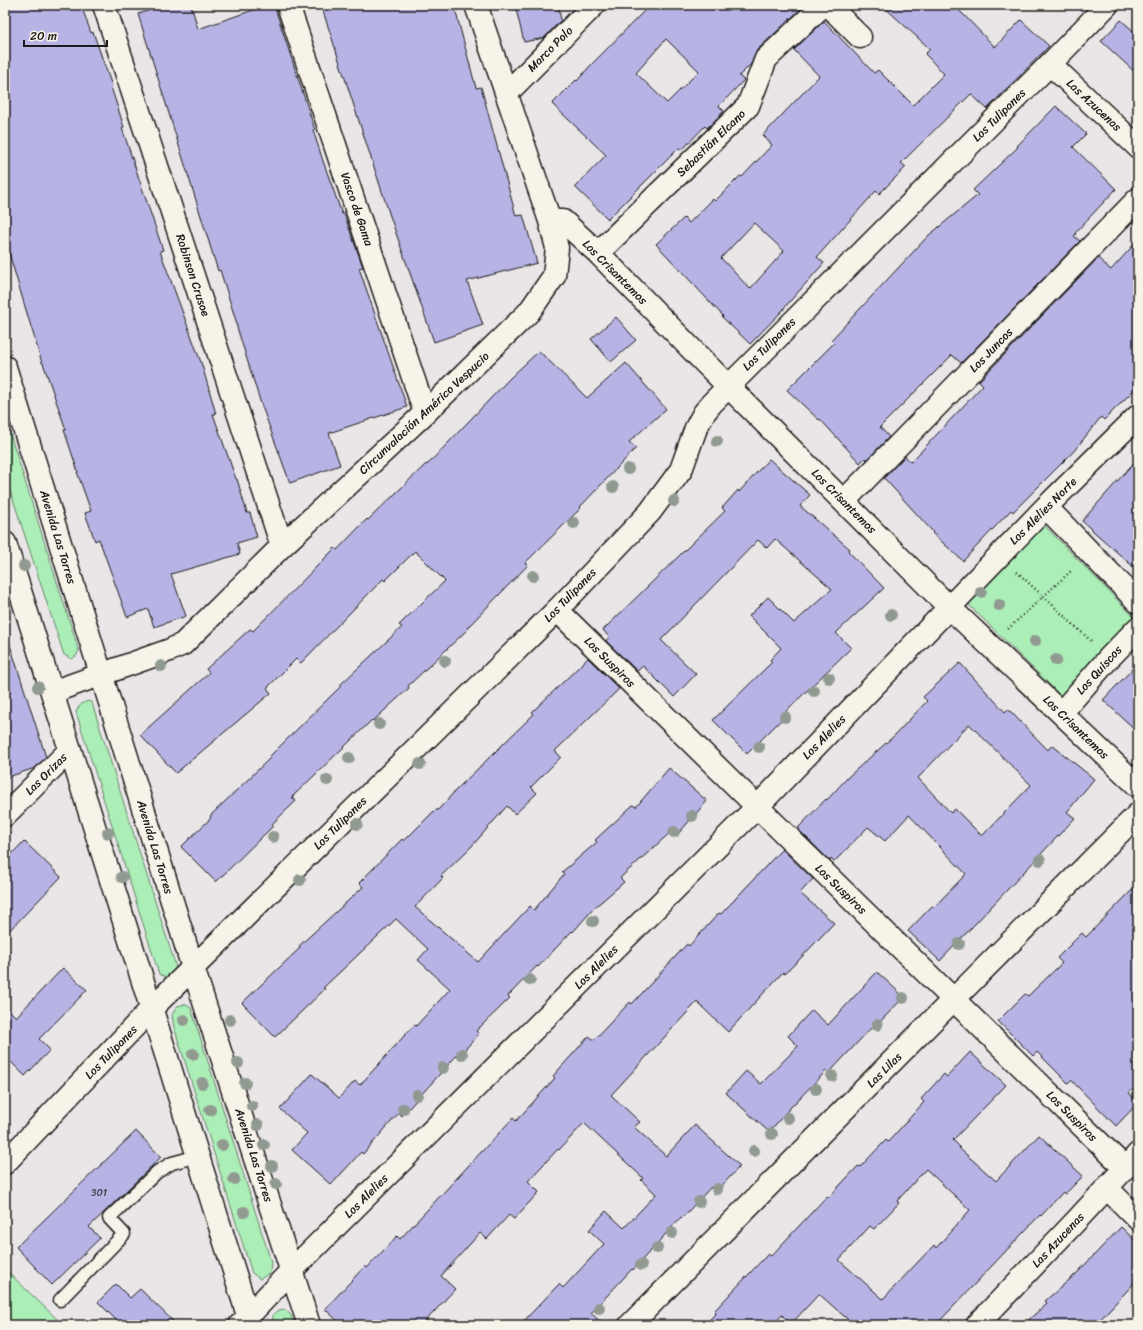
<svg xmlns="http://www.w3.org/2000/svg" width="1143" height="1330" viewBox="0 0 1143 1330" font-family="Sriracha,sans-serif">
<style>
.green{fill:#aceeb7;stroke:#64856a}
.building{fill:#b7b3e5;stroke:#1c1c1c;fill-rule:evenodd}
.lines{fill:none;stroke-linecap:round;stroke-linejoin:round}
.lane-casing{stroke:#1c1c1c;stroke-width:15}
.street-casing{stroke:#1c1c1c;stroke-width:25}
.secondary-casing{stroke:#1c1c1c;stroke-width:25}
.path{stroke:#1c1c1c;stroke-width:2.5;stroke-dasharray:1 3;stroke-linecap:butt}
.lane{stroke:#f7f3e8;stroke-width:12}
.street{stroke:#f7f3e8;stroke-width:22}
.secondary{stroke:#f7f3e8;stroke-width:22}
.tree{fill:#909a91}
.labels{text-anchor:middle;stroke-width:4;stroke-linejoin:round;paint-order:stroke}
.number-label{font-size:10px;fill:#43424e}
.street-label{font-size:12px;fill:#1c1c1c;stroke:#f7f3e8}
</style>
<rect width="100%" height="100%" fill="#eae6e7"/>
<filter id="ink" filterUnits="userSpaceOnUse"><feTurbulence type="fractalNoise" baseFrequency=".025" numOctaves="2"/><feDisplacementMap in="SourceGraphic" scale="8" xChannelSelector="R" yChannelSelector="G"/><feConvolveMatrix kernelMatrix="1 2 1 2 8 2 1 2 1" color-interpolation-filters="sRGB"/></filter>
<g filter="url(#ink)">
<path class="green" d="M5,418L79,651L76,656L72,659L64,655L5,475Z
M1041,522L1137,620L1061,696L964,600Z
M88,701L92,703L175,964L176,969L171,975L166,977L159,974L76,712C79,706 81,703 88,701Z
M186,1004L191,1008L267,1249L271,1262L270,1273L260,1279L252,1273L174,1027L172,1015L177,1006Z
M5,1269L58,1320L53,1325H5Z
M284,1309L291,1315L295,1325H273V1314L279,1310Z"/>
<path class="building" d="M5,5H81L91,33L93,32L112,86L111,87L124,127L122,128L163,250L160,251L202,365L216,414H213L236,479H237L247,513H250L257,537L237,543L240,554L171,574L186,616L154,627L148,609L127,617L99,539L95,541L85,513L91,511L77,472H78L64,430H66L43,363H42L5,240Z
M166,5H191L198,29L268,5H274L315,130H313L323,161L342,214H344L363,267L359,268L407,407L329,433L340,465L290,483L260,401L236,324H237L220,270L218,271L138,14Z
M321,5H454L476,88L481,87L516,216L523,215L537,263L467,281L483,325L434,342L390,216Z
M515,5H558L561,20L544,38L524,42Z
M650,5H805L757,50L751,64L739,76L744,80L719,106L724,111L707,128L705,126L682,150L679,148L608,219L575,187L606,155L552,104L576,80L577,81L590,66ZM666,39L699,71L667,103L636,73Z
M882,5H954L995,47L1021,20L1049,46L987,109L971,94L901,163L906,167L879,194L876,191L817,257L824,263L784,308V309L750,344L722,317L723,316L656,244L684,218L689,223L713,199L715,201L740,176L742,177L772,145L763,135L819,76L794,50L824,21L874,73L878,70L913,105L944,74L925,54L930,49ZM754,223L784,251L750,289L721,258Z
M1121,20L1138,35V75L1101,41Z
M1056,106L1086,134L1073,147L1116,189L1075,233L1076,234L1074,236L1080,241L961,363L952,355L880,427L889,437L867,460L865,458L860,463L820,419L819,420L787,390L834,343L831,340L928,236L978,195L973,190L1018,147L1017,146Z
M1138,240V386L1104,420L1101,417L1074,451L1013,512L1011,510L963,561L932,533L933,532L884,478L905,456L911,462L983,385L979,381L1098,258L1111,270Z
M616,317L636,340L611,362L591,339Z
M539,351L587,398L626,363L666,409L629,442L636,448L580,507L581,508L525,563L528,565L467,628L468,629L408,686L409,688L373,721L372,720L292,797L296,801L271,825L273,826L216,882L181,847L211,818L210,816L271,757L270,756L341,686L340,685L402,627L399,625L445,581L415,551L385,581L383,579L301,663L296,659L267,688L271,693L176,773L140,735L209,673L206,669L250,629L253,631L335,548L337,550L367,519L368,520L426,464L427,465L510,378Z
M1138,458V571L1082,521Z
M769,459L810,495L800,506L850,549L848,551L884,588L836,633L851,648L785,712L787,714L747,754L713,720L772,662L770,660L781,648L749,616L768,597L794,623L832,589L775,539L767,548L758,540L661,640L696,674L674,697L643,666L637,671L606,641L609,637L603,630L725,511L722,508L738,490L739,492Z
M10,645L46,757L35,768L5,778V646Z
M588,658L619,689L555,751L561,757L531,787L537,793L515,814L507,806L472,846L441,876L443,878L415,907L478,962L530,906L534,910L564,874L562,872L597,842L595,840L633,805L636,807L669,768L707,801L678,834L673,830L620,878L624,882L594,908L573,932L572,931L538,967L537,966L508,996L510,998L476,1031L479,1034L459,1056L457,1055L402,1116L399,1113L363,1154L361,1152L331,1185L292,1150L307,1133L280,1109L312,1074L339,1098L355,1081L360,1085L414,1025L416,1026L450,989L418,960L428,949L396,919L323,988L325,989L275,1037L242,1003L300,948L299,946L363,887L359,883L402,839L404,841L436,809L437,811L456,790L534,714L532,712Z
M960,663L1005,712L1008,709L1048,750L1052,745L1094,779L1067,812L1075,818L940,961L908,931L932,906L934,907L966,874L909,815L885,841L868,827L834,862L831,859L830,861L799,830L800,829L798,828L826,799L827,800L848,777L895,735L927,701L923,697ZM969,724L1031,785L982,836L955,809L951,813L918,778Z
M1138,663V732L1103,700Z
M24,841L61,877L5,935V861Z
M782,849L813,879L800,893L834,923L798,961L784,974L783,972L728,1032L697,1002L611,1095L640,1122L634,1127L666,1156L695,1125L740,1166L716,1192L711,1187L682,1218L681,1217L633,1270L632,1269L591,1313L604,1325H520L559,1284L563,1288L604,1244L589,1230L606,1211L624,1228L656,1194L641,1180L643,1178L584,1123L559,1150L558,1149L528,1181L539,1192L514,1219L509,1215L487,1239L480,1233L441,1276L455,1289L422,1325H342L325,1309L365,1266L367,1268L397,1236L400,1239L513,1118L516,1121L555,1078L553,1076L589,1036L594,1040L630,1002L632,1004L687,944L689,946L719,913L721,914Z
M1138,884V1084L1129,1093L1138,1103L1116,1126L1071,1080L1068,1083L1037,1052L1033,1056L998,1021L1025,994L1028,996L1062,963L1057,958L1082,933L1086,937Z
M63,968L87,990L39,1039L50,1050L25,1076L5,1056V1006L16,1017Z
M877,972L904,997L875,1027L873,1026L829,1073L826,1071L789,1109L769,1132L726,1093L746,1071L761,1084L798,1046L788,1036L812,1010L828,1025Z
M970,1052L1006,1085L953,1140L960,1147L959,1148L996,1181L1039,1135L1083,1176L1065,1194L1063,1192L1041,1216L1040,1215L936,1325H854L819,1294L791,1324L782,1315L773,1325H704L716,1313L714,1311L768,1254L771,1256L827,1196L828,1198L858,1166L860,1167L886,1140L888,1142L924,1102L921,1099L944,1074L947,1077ZM926,1169L970,1210L936,1248L934,1245L883,1299L839,1260L870,1226L874,1229L899,1203L897,1201Z
M136,1131L161,1157L89,1227L100,1238L52,1285L16,1247Z
M1121,1227L1138,1243V1279L1095,1325H1023L1047,1303L1045,1301L1076,1274Z
M116,1284L130,1298L140,1289L177,1325H121L98,1302Z"/>
<g class="lines">
<g class="lane-casing">
<path id="lane" d="M60,1300L124,1234L109,1218L157,1172L172,1163L198,1156"/>
</g>
<g class="street-casing">
<path id="street" d="M104,5L282,546
M288,5L425,413
M828,5L860,37
M1050,64L1138,147
M507,93L594,5
M550,221H563L598,253L705,363L949,607L1138,786
M598,253L748,106L766,59L823,5
M5,367L193,968
M844,501L1138,199
M1046,507L1138,602
M5,543L251,1325
M557,610L1125,1168
M52,692L170,650L183,644L282,546L425,413L529,312L554,276L557,248L550,221L476,5
M1061,713L1109,658L1138,628
M5,815L70,750
M5,1163L151,1009
M1107,1188L1138,1219
M240,1325L291,1271L757,807L1046,507L1138,416
M630,1325L1138,814
M977,1325L1075,1222L1138,1154"/>
</g>
<g class="secondary-casing">
<path id="secondary" d="M193,968L309,1325
M151,1009L557,610L650,512L681,470L696,428L704,413L712,403L1050,64L1107,5"/>
</g>
<path class="path" d="M1017,572L1091,641
M1008,629L1072,570"/>
<use href="#lane" class="lane"/>
<use href="#street" class="street"/>
<use href="#secondary" class="secondary"/>
</g>
<g class="tree">
<circle cx="717" cy="441" r="6"/>
<circle cx="628" cy="469" r="6"/>
<circle cx="613" cy="487" r="6"/>
<circle cx="674" cy="501" r="6"/>
<circle cx="574" cy="523" r="6"/>
<circle cx="24" cy="566" r="6"/>
<circle cx="533" cy="576" r="6"/>
<circle cx="981" cy="592" r="6"/>
<circle cx="999" cy="605" r="6"/>
<circle cx="891" cy="615" r="6"/>
<circle cx="1035" cy="641" r="6"/>
<circle cx="1056" cy="660" r="6"/>
<circle cx="445" cy="661" r="6"/>
<circle cx="161" cy="666" r="6"/>
<circle cx="829" cy="678" r="6"/>
<circle cx="38" cy="687" r="6"/>
<circle cx="814" cy="691" r="6"/>
<circle cx="785" cy="717" r="6"/>
<circle cx="379" cy="724" r="6"/>
<circle cx="759" cy="747" r="6"/>
<circle cx="349" cy="758" r="6"/>
<circle cx="420" cy="764" r="6"/>
<circle cx="327" cy="780" r="6"/>
<circle cx="692" cy="816" r="6"/>
<circle cx="357" cy="824" r="6"/>
<circle cx="674" cy="832" r="6"/>
<circle cx="108" cy="833" r="6"/>
<circle cx="273" cy="837" r="6"/>
<circle cx="1040" cy="860" r="6"/>
<circle cx="122" cy="877" r="6"/>
<circle cx="300" cy="880" r="6"/>
<circle cx="593" cy="921" r="6"/>
<circle cx="959" cy="944" r="6"/>
<circle cx="530" cy="980" r="6"/>
<circle cx="903" cy="998" r="6"/>
<circle cx="184" cy="1020" r="6"/>
<circle cx="230" cy="1020" r="6"/>
<circle cx="877" cy="1025" r="6"/>
<circle cx="193" cy="1054" r="6"/>
<circle cx="462" cy="1054" r="6"/>
<circle cx="238" cy="1063" r="6"/>
<circle cx="443" cy="1068" r="6"/>
<circle cx="832" cy="1076" r="6"/>
<circle cx="202" cy="1083" r="6"/>
<circle cx="245" cy="1083" r="6"/>
<circle cx="816" cy="1089" r="6"/>
<circle cx="417" cy="1095" r="6"/>
<circle cx="252" cy="1106" r="6"/>
<circle cx="403" cy="1109" r="6"/>
<circle cx="210" cy="1110" r="6"/>
<circle cx="788" cy="1118" r="6"/>
<circle cx="258" cy="1125" r="6"/>
<circle cx="772" cy="1134" r="6"/>
<circle cx="222" cy="1145" r="6"/>
<circle cx="264" cy="1145" r="6"/>
<circle cx="754" cy="1151" r="6"/>
<circle cx="272" cy="1166" r="6"/>
<circle cx="234" cy="1179" r="6"/>
<circle cx="276" cy="1184" r="6"/>
<circle cx="717" cy="1189" r="6"/>
<circle cx="699" cy="1202" r="6"/>
<circle cx="244" cy="1212" r="6"/>
<circle cx="672" cy="1233" r="6"/>
<circle cx="657" cy="1248" r="6"/>
<circle cx="641" cy="1265" r="6"/>
<circle cx="599" cy="1308" r="6"/>
</g>
</g>
<g class="labels">
<g class="number-label">
<text x="99" y="1196">301</text>
</g>
<g class="street-label">
<text transform="translate(550 49) rotate(-45)" y="4">Marco Polo</text>
<text transform="translate(1094 105) rotate(43)" y="4">Las Azucenas</text>
<text transform="translate(999 115) rotate(-45)" y="4">Los Tulipanes</text>
<text transform="translate(711 143) rotate(-44)" y="4">Sebastián Elcano</text>
<text transform="translate(357 209) rotate(71)" y="4">Vasco de Gama</text>
<text transform="translate(615 272) rotate(45)" y="4">Los Crisantemos</text>
<text transform="translate(193 275) rotate(72)" y="4">Robinson Crusoe</text>
<text transform="translate(769 344) rotate(-45)" y="4">Los Tulipanes</text>
<text transform="translate(991 350) rotate(-46)" y="4">Los Juncos</text>
<text transform="translate(424 413) rotate(-43)" y="4">Circunvalación Américo Vespucio</text>
<text transform="translate(844 501) rotate(45)" y="4">Los Crisantemos</text>
<text transform="translate(1043 511) rotate(-45)" y="4">Los Alelies Norte</text>
<text transform="translate(58 537) rotate(73)" y="4">Avenida Las Torres</text>
<text transform="translate(570 595) rotate(-46)" y="4">Los Tulipanes</text>
<text transform="translate(610 662) rotate(45)" y="4">Los Suspiros</text>
<text transform="translate(1099 670) rotate(-48)" y="4">Los Quiscos</text>
<text transform="translate(1076 727) rotate(44)" y="4">Los Crisantemos</text>
<text transform="translate(824 737) rotate(-46)" y="4">Los Alelies</text>
<text transform="translate(46 774) rotate(-45)" y="4">Las Orizas</text>
<text transform="translate(340 823) rotate(-45)" y="4">Los Tulipanes</text>
<text transform="translate(155 847) rotate(73)" y="4">Avenida Las Torres</text>
<text transform="translate(841 889) rotate(44)" y="4">Los Suspiros</text>
<text transform="translate(596 967) rotate(-45)" y="4">Los Alelies</text>
<text transform="translate(111 1052) rotate(-46)" y="4">Los Tulipanes</text>
<text transform="translate(884 1070) rotate(-45)" y="4">Las Lilas</text>
<text transform="translate(1072 1116) rotate(45)" y="4">Los Suspiros</text>
<text transform="translate(254 1155) rotate(72)" y="4">Avenida Las Torres</text>
<text transform="translate(366 1196) rotate(-45)" y="4">Los Alelies</text>
<text transform="translate(1058 1240) rotate(-47)" y="4">Las Azucenas</text>
</g>
</g>
<rect width="1143" height="1330" fill="none" stroke="#f7f3e8" stroke-width="20"/>
<rect x="10" y="10" width="1123" height="1310" fill="none" stroke="#1c1c1c" stroke-width="1.5" filter="url(#ink)"/>
<path d="M24 40v6h83v-6" fill="none" stroke="#1c1c1c" stroke-width="2"/>
<text x="30" y="40" font-size="12" fill="#1c1c1c" stroke="#f7f3e8" stroke-width="3" paint-order="stroke">20 m</text>
</svg>
